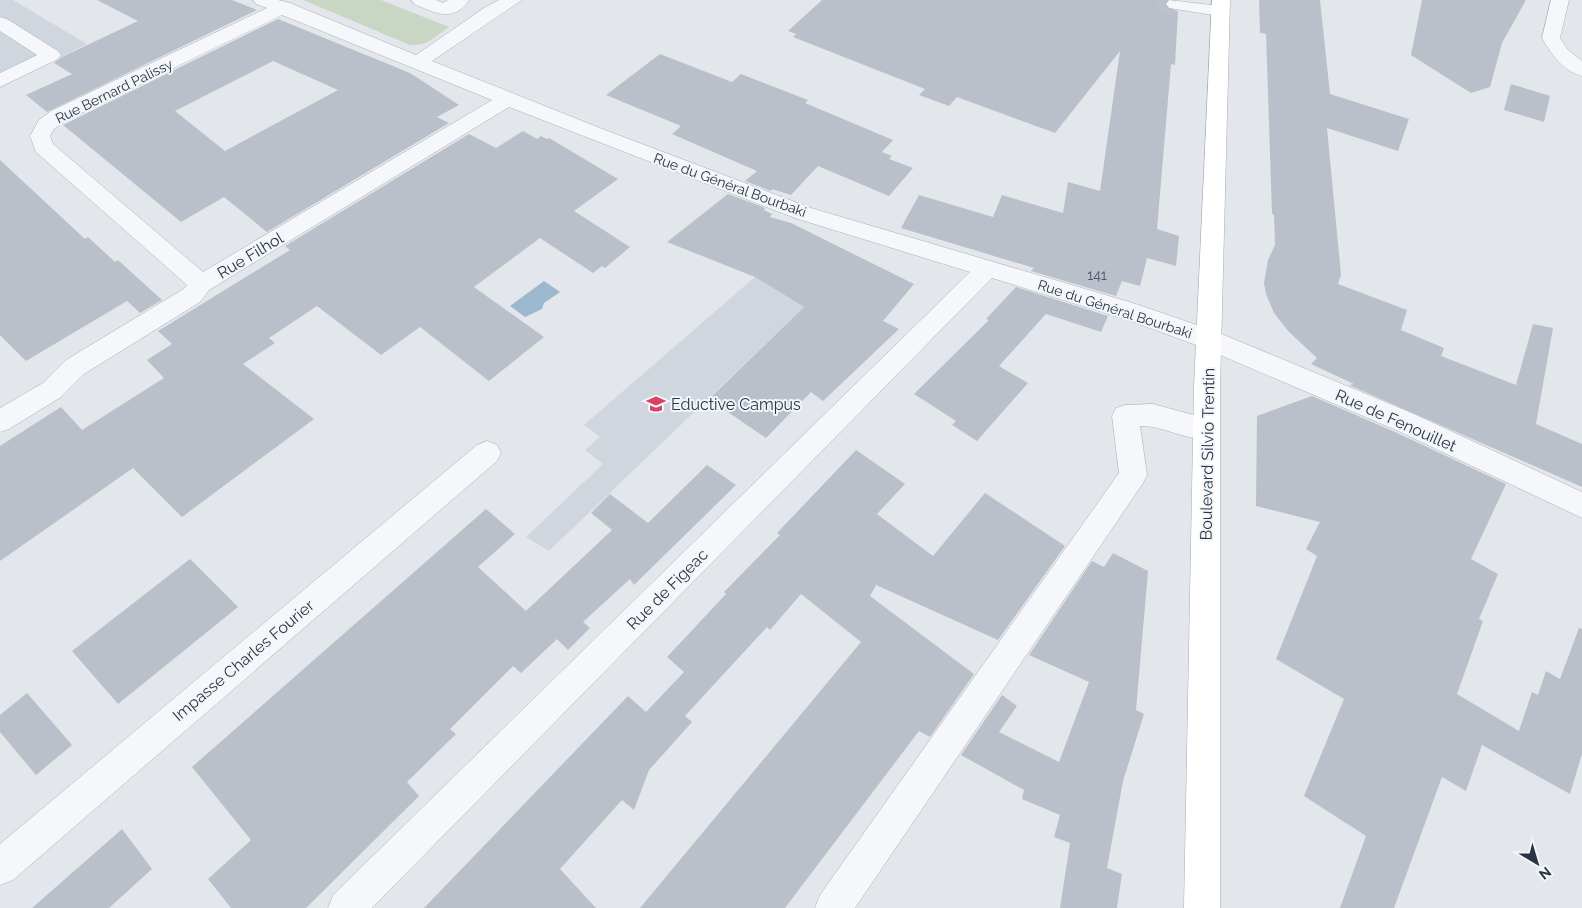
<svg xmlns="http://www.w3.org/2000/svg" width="1582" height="908" viewBox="0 0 1582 908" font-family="Raleway,sans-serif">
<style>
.built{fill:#d0d6de}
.green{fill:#c9d6c3}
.water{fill:#9cb8ce}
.building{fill:#b9c0ca;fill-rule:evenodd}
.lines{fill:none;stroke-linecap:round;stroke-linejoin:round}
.minor-tunnel{stroke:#bec3cb;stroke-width:21;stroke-dasharray:21 10;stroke-linecap:butt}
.minor-casing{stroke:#a7aeb7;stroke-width:1}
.major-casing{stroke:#a1acb8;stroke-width:1}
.minor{fill:#f6f7fa;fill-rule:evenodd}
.major{fill:#fff;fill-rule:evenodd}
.labels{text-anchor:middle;stroke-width:4;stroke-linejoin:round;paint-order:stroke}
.far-street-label{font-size:14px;fill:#293545;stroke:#f3f6f9}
.number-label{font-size:14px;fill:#4d5866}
.street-label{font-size:16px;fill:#293545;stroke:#f3f6f9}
.poi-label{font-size:16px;fill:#293545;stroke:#f3f6f9;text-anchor:start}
</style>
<rect width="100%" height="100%" fill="#e3e7ec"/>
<path class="built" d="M0,0H13L87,44L0,88Z
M755,277L804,307L549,551L526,537L603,464L585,450L600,437L584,425Z"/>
<path class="green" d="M303,0H381L449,27C437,35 426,47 410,45Z"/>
<path class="water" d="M544,281L560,292L544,303L542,309L525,317L510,306Z"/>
<path class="building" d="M97,0H232L257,10L47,112L26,95L72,74L54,63L62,57L138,21Z
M822,0H1167L1164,4L1168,9L1178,11L1175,65L1171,64L1157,229L1179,236L1176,266L1147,258L1140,286L1122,281L1116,296L1031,271L1034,268L901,228L919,195L993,217L1002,195L1063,213L1068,182L1100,191L1120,51L1055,133L957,97L949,106L919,95L925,89L793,37L796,34L788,31Z
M1259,0H1320L1330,94L1409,119L1398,151L1327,128L1341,275L1338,284L1407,310L1401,330L1444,348L1441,356L1516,385L1533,324L1553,328L1536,424L1582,444V487L1349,385L1354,384L1311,364L1317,358L1289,332L1274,313L1266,294L1264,283L1268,260L1275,245L1274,215L1272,214L1266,34L1260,33Z
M1422,0H1526L1502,43L1490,87L1471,93L1411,55Z
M278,19L410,73L459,105L437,117L449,123L267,232L224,197L181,222L63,125ZM273,61L338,90L225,151L175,111Z
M660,54L732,82L741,74L808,100L805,103L893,140L882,152L892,156L889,159L913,168L889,196L818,166L791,195L772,189L771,191L745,181L757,171L672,134L681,126L606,95Z
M1511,84L1550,96L1544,122L1504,110Z
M523,131L537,139L541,136L547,139L549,138L618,179L574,211L630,247L605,268L602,266L593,273L540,238L474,287L544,337L489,381L420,327L381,355L317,306L269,338L275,343L243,364L314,419L182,517L133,468L0,561V446L61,407L82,430L164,378L147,360L172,344L158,331L290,250L285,246L469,134L496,148Z
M0,160L85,239L88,237L115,262L118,260L162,300L140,313L127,301L26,361L0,335Z
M728,194L765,208L764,210L772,214L770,217L791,223L914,284L883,321L899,329L823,401L811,392L766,438L709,399L804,307L755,277L667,242Z
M1016,287L1108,316L1101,332L1046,314L999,366L1028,383L977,441L952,425L956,421L914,394L989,320L986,319Z
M1312,396L1395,432L1506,484L1471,559L1498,574L1479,619L1483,621L1457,694L1519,731L1532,692L1538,695L1546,671L1560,679L1579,628L1582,629V754L1570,794L1482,745L1466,791L1442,777L1394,908H1340L1366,836L1304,796L1344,699L1276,659L1317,556L1306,549L1320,522L1256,506L1257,416Z
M856,450L905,484L877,514L933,556L985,493L1065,546L998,640L876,585L870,596L974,674L930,737L919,731L785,908H640L861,642L801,594L770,630L767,627L685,716L692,722L649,770L634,810L622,800L560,869L596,908H424L628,696L646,712L684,672L667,657L726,594L724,592L780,535L777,533Z
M707,465L736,485L634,585L630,579L583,622L590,628L568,650L557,639L521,673L513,666L450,729L456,734L407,782L419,796L306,908H231L208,879L251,840L192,767L486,509L515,534L478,567L526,611L612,530L591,513L610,494L648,523Z
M1113,553L1148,571L1136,710L1144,714L1123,781L1107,868L1122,874L1117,908H1060L1070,843L1054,837L1060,815L1022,799L1024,790L961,755L1002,695L1017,706L999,732L1059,762L1089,682L1029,655L1092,561L1104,567Z
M190,559L238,607L118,704L72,651Z
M27,693L72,745L36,775L0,732V715Z
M122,829L152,869L109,908H32Z"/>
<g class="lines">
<path class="minor-tunnel" d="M1160,0L1175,4"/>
<g class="minor-casing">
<path id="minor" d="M253,0H278L290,3L416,55L484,8L499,0H522L432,61L605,130L811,208L1136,304L1217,332L1414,414L1582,492V518L1396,430L1199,346L1128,320L992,278L372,908H328L333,895L970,272L795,218L509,107L209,290L200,302L84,374L61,397L9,429L0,432V408L43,383L66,360L182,290L187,285L36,152L30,136L39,120L51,111L267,8L256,4ZM282,15L492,100L203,272L53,144L50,136L54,129L65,121Z
M411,0H436L443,3L448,0H469C453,24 434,12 414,4Z
M1169,0L1220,6L1226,7L1229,11L1226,15L1220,16L1175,9L1169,8L1166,4Z
M1551,0H1569L1560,38L1568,50L1582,61V76C1563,71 1551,54 1542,38Z
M0,17L7,19L58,51L61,55L58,59L0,87V73L37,55L0,31Z
M1153,404L1216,421L1219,429L1216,437C1193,445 1164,425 1140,426L1147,475L1143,483L855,908H815L820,895L1119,473L1112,416L1116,408L1125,405Z
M487,441L497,445L501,453L497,461L13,880L0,885V844L477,445Z"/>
</g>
<g class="major-casing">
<path id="major" d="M1212,0H1230L1220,387V908H1184L1194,387Z"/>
</g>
<use href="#minor" class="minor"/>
<use href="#major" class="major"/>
</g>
<defs>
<g id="university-bare" transform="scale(1.5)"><path d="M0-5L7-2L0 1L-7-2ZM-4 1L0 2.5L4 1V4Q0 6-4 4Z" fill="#d74163" stroke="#f3f6f9" stroke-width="2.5" paint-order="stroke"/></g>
</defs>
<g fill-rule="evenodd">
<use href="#university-bare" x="656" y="404"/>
</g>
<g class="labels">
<g class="far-street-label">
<text transform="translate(114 91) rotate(-26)" y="5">Rue Bernard Palissy</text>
<text transform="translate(730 185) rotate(20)" y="5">Rue du Général Bourbaki</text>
<text transform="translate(1115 309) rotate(18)" y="5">Rue du Général Bourbaki</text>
</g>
<g class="number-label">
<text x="1097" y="280">141</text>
</g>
<g class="street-label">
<text transform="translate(250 255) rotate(-31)" y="6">Rue Filhol</text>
<text transform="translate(1396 420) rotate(24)" y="6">Rue de Fenouillet</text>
<text transform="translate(1207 454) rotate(-89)" y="6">Boulevard Silvio Trentin</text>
<text transform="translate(667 589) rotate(-45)" y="6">Rue de Figeac</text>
<text transform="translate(243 660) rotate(-40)" y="6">Impasse Charles Fourier</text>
</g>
<g class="poi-label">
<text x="671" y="410">Eductive Campus</text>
</g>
</g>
<g transform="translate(1537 863) rotate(142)" stroke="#f3f6f9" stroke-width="4" paint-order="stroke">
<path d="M0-4L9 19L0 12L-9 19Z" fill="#293545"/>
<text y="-8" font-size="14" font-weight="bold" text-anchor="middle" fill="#293545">N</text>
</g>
</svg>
